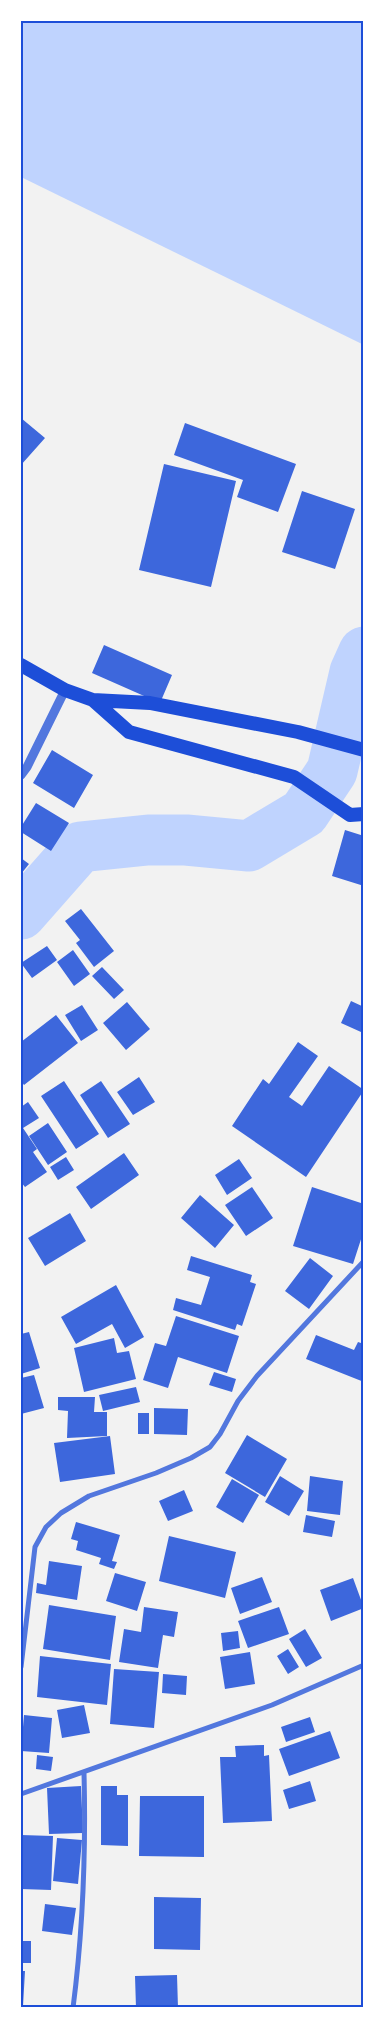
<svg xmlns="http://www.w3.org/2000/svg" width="385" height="2029" viewBox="0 0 385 2029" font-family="Arial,sans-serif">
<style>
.water{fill:#bfd3fe}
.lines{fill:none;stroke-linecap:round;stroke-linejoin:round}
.river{stroke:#bfd3fe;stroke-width:51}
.building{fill:#3d67dc}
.minor{stroke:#5277de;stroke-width:5}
.tertiary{stroke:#5277de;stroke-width:9}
.trunk{stroke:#1d4ed8;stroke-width:14}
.neatline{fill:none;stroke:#1d4ed8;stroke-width:2}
</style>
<rect width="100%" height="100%" fill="#f2f2f2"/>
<path class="water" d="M21,21H364V345L21,177Z"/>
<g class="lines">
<path class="river" d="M21,914L80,847L148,840H186L249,846L304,813L332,771L355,672L364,652"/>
</g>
<path class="building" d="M21,418L45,438L21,465Z
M185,423L296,464L278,512L237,497L243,480L174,455Z
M164,464L236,481L211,587L139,570Z
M302,491L355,509L335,569L282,552Z
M104,645L172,675L160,703L92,673Z
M52,750L93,775L74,808L33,783Z
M36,803L69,823L51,851L21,832V827Z
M345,830L364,836V886L332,876Z
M21,858L29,864L21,874Z
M81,909L114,951L94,967L76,943L80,940L65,921Z
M47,946L57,960L32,978L21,963Z
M73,950L90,974L74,986L57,962Z
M102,967L124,990L114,999L92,976Z
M351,1001L364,1007V1025L361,1032L341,1023Z
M127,1002L150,1029L126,1050L103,1023Z
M82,1005L98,1030L81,1041L65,1015Z
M56,1015L78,1043L24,1085L21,1081V1042Z
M298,1042L318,1056L289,1097L302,1106L329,1066L364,1090L306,1177L232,1126L263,1079L269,1084Z
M139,1077L155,1102L133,1115L117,1092Z
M64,1081L99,1134L76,1149L41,1096Z
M101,1081L130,1124L108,1138L80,1095Z
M28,1102L39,1118L23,1128L37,1149L33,1152L47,1172L25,1187L21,1182V1107Z
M48,1123L67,1152L48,1165L29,1136Z
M124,1153L139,1175L91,1209L76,1187Z
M66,1157L74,1170L58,1180L50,1167Z
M239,1159L252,1178L227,1195L215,1175Z
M252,1187L273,1218L246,1236L225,1205Z
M312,1187L364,1204V1230L353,1264L293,1246Z
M200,1195L234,1225L215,1248L181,1218Z
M70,1213L86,1241L45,1266L28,1238Z
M191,1256L252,1275L250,1282L256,1284L242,1326L237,1324L235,1330L173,1310L176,1298L201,1305L210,1277L187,1270Z
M310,1258L333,1276L309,1309L285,1291Z
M116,1285L144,1337L125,1348L112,1324L76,1344L61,1317Z
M176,1316L239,1336L227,1373L178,1357L168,1388L143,1380L155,1343L166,1346Z
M29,1332L40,1368L21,1374V1334Z
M316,1335L354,1350L358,1342L364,1344V1382L306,1359Z
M114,1338L117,1353L129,1351L136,1379L84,1392L74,1348Z
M214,1372L236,1379L232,1392L209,1385Z
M34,1375L44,1408L21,1414V1378Z
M136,1387L140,1402L103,1411L99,1395Z
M58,1397H95L94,1412H107V1436L67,1438L68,1411L58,1410Z
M154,1408L188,1409L187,1435L154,1434Z
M138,1413H149V1434H138Z
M247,1435L287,1459L265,1497L225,1473Z
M110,1436L115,1474L60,1482L54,1443Z
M280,1476L304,1491L289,1516L265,1502Z
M310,1476L343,1481L340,1515L307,1511Z
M232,1479L259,1495L243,1523L216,1507Z
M184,1490L193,1511L168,1521L159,1501Z
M306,1515L335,1521L332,1537L303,1532Z
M76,1522L120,1535L112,1561L117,1562L114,1569L99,1564L101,1558L76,1550L78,1541L71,1539Z
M169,1536L236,1552L225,1598L159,1581Z
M49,1561L82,1566L77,1600L36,1593L37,1583L46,1585Z
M115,1573L146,1582L137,1611L106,1601Z
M262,1577L272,1602L240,1614L231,1588Z
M353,1578L364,1608L331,1621L320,1590Z
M49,1605L116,1616L110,1660L43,1649Z
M144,1607L178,1612L174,1637L163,1635L158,1668L119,1662L124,1629L141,1632Z
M279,1607L289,1634L248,1648L238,1621Z
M305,1629L322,1658L306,1667L289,1639Z
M238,1631L240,1648L223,1651L221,1633Z
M288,1649L299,1667L288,1674L277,1656Z
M250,1652L255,1684L225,1689L220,1657Z
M40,1656L111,1664L107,1705L37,1697Z
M114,1669L159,1672L154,1728L110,1724Z
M163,1674L187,1676L186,1695L162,1693Z
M84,1705L90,1733L62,1738L57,1710Z
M24,1715L52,1718L49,1753L21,1751Z
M310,1717L315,1732L286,1742L281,1727Z
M330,1731L340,1758L289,1776L279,1749Z
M264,1745V1756L269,1755L272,1821L223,1823L220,1757H236L235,1746Z
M37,1755L53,1757L51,1771L36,1769Z
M310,1781L316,1801L289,1809L283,1790Z
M81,1786L83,1833L49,1834L47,1788Z
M101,1786H117V1795H128V1846L101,1845Z
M140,1796H204V1857L139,1856Z
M21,1835L53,1836L51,1890L21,1889Z
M57,1838L82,1840L78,1884L53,1881Z
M154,1897L201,1898L200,1950L154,1949Z
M45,1904L76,1908L72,1935L42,1931Z
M21,1941H31V1963H21Z
M21,1971H25L23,2006H21Z
M177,1975L178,2008H136L135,1976Z"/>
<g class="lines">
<path class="minor" d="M21,1667L35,1547L46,1527L61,1513L89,1496L156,1473L191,1458L210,1447L220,1434L238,1401L257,1376L364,1261
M21,1794L272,1705L364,1665
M73,2008C83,1930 86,1852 84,1773"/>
<path class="tertiary" d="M21,775L27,767L65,690"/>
<path class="trunk" d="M21,665L65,690L93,700L150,703L298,732L364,750
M93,700L129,732L294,777L350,815L364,814"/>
</g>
<rect width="385" height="2029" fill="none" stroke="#ffffff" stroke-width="45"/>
<rect x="22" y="22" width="340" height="1984" class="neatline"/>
</svg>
